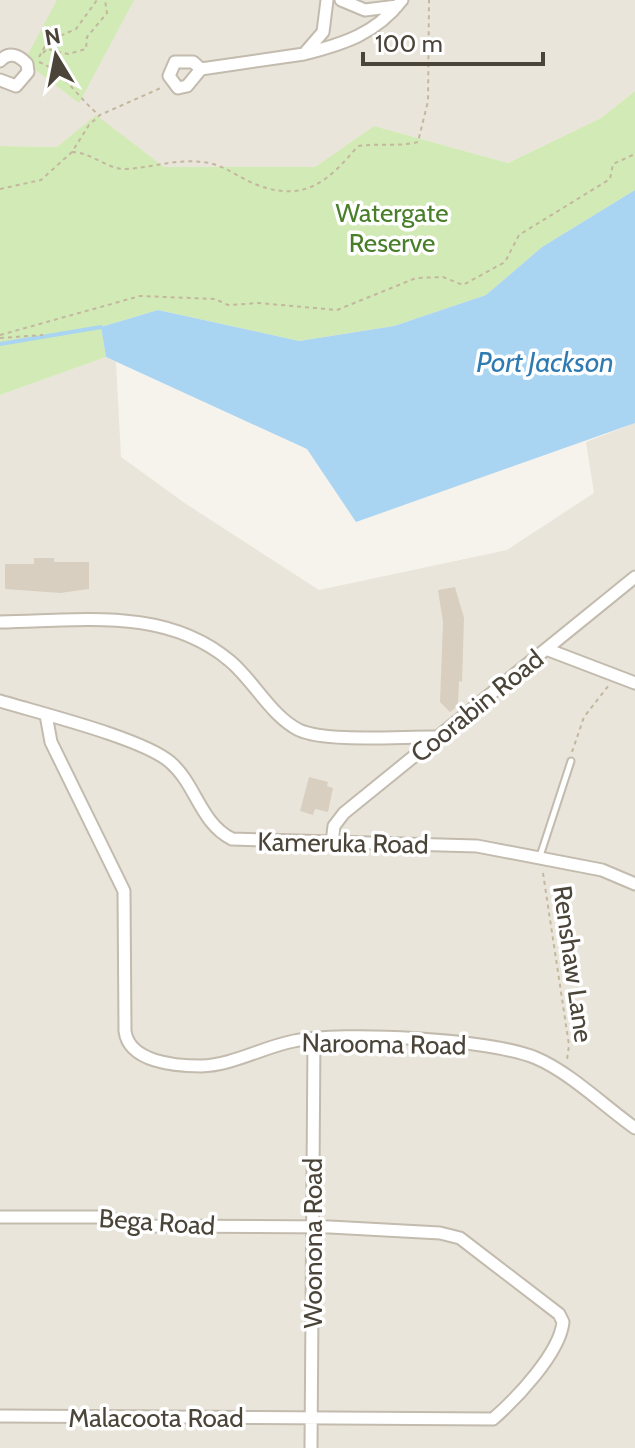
<svg xmlns="http://www.w3.org/2000/svg" width="635" height="1448" viewBox="0 0 635 1448" font-family="Cabin,sans-serif">
<style>
.residential{fill:#eae5da}
.green{fill:#d2eab5}
.water{fill:#a9d4f2}
.lines{fill:none;stroke-linecap:round;stroke-linejoin:round}
.stream{stroke:#a9d4f2;stroke-width:4}
.building{fill:#d8cfc1}
.service-casing{stroke:#c2bbae;stroke-width:9}
.minor-casing{stroke:#c2bbae;stroke-width:15}
.path{stroke:#c4b79f;stroke-width:2;stroke-dasharray:4 4;stroke-linecap:butt}
.service{stroke:#fff;stroke-width:5}
.minor{stroke:#fff;stroke-width:11}
.labels{text-anchor:middle;stroke-width:7;stroke-linejoin:round;paint-order:stroke}
.park-label{font-size:26px;fill:#4a7f2a;stroke:#fff}
.street-label{font-size:26px;fill:#4b4439;stroke:#fff}
.water-label{font-size:28px;font-style:italic;fill:#2e7ab2;stroke:#fff}
</style>
<rect width="100%" height="100%" fill="#f6f3ec"/>
<path class="residential" d="M0,0H635V91L601,118L508,163L374,126L315,167H164L96,116L57,147L0,146Z
M106,357L116,362L121,457L186,504L319,590L507,550L594,493L586,442L635,423V1448H0V395Z"/>
<path class="green" d="M57,0H134L79,103L29,65L26,58Z
M635,91V190L542,247L486,295L394,326L299,341L158,310L101,327L106,357L0,395V146L57,147L96,115L164,167H315L374,126L508,163L601,118Z"/>
<path class="water" d="M635,190V423L356,522L307,449L106,357L101,327L158,310L299,341L394,326L486,295L542,247Z"/>
<g class="lines">
<path class="stream" d="M0,344L101,327"/>
</g>
<path class="building" d="M34,558H54V562H89V589L60,593L5,589V564H34Z
M455,587L464,618L462,682L459,681L458,706L450,712L440,702L443,622L438,590Z
M309,777L328,782L327,786L333,788L328,812L315,809L313,815L300,811Z"/>
<g class="lines">
<g class="service-casing">
<path id="service" d="M540,856L571,761"/>
</g>
<g class="minor-casing">
<path id="minor" d="M341,0L365,10L397,6
M304,54C343,44 376,34 402,0
M0,61C9,51 19,55 27,64L28,72L16,86L0,80
M201,69L187,86L178,88L169,76L175,62H193L201,69L304,54L323,32L327,0
M0,622C79,621 165,606 230,661C254,681 271,716 299,730C327,743 405,736 440,737
M546,649L635,683
M0,701C39,713 142,738 170,762C196,784 200,823 232,839L477,846L602,870L635,884
M46,715L51,742L124,891L125,1031C129,1062 175,1066 201,1066C233,1065 263,1047 294,1041C343,1031 491,1039 536,1058C571,1073 604,1106 635,1128
M332,843L334,826L344,813L635,577
M0,1217H99L150,1226L330,1227L440,1233L460,1238L559,1314L563,1322C560,1353 516,1399 493,1419L0,1416
M311,1448L314,1038"/>
</g>
<path class="path" d="M43,53L47,49L68,54L86,49L87,37L107,13L105,0
M39,57L48,41L76,29L97,0
M39,62C63,71 79,99 99,115
M72,152C91,152 107,169 124,169C154,168 179,157 209,163C228,167 242,180 260,186C307,202 329,180 358,146C379,143 399,147 418,142L428,101L429,0
M0,189L41,180L72,152L89,125L100,115L163,87
M0,335L140,296L215,299L228,305L259,303L337,310L416,278L443,277L463,285L505,262L519,235L610,179L613,164L635,154
M0,338L43,335
M572,752L584,717L609,685
M543,873L569,1045L567,1060"/>
<use href="#service" class="service"/>
<use href="#minor" class="minor"/>
</g>
<g class="labels">
<g class="park-label">
<text x="392" y="222">Watergate<tspan x="392" dy="30">Reserve</tspan></text>
</g>
<g class="street-label">
<text transform="translate(477 706) rotate(-39)" y="9">Coorabin Road</text>
<text transform="translate(343 843) rotate(1)" y="9">Kameruka Road</text>
<text transform="translate(573 964) rotate(82)" y="9">Renshaw Lane</text>
<text transform="translate(384 1044) rotate(1)" y="9">Narooma Road</text>
<text transform="translate(157 1222) rotate(4)" y="9">Bega Road</text>
<text transform="translate(313 1243) rotate(-90)" y="9">Woonona Road</text>
<text x="156" y="1427">Malacoota Road</text>
</g>
<g class="water-label">
<text x="545" y="372">Port Jackson</text>
</g>
</g>
<g transform="translate(56 56) rotate(350)" stroke="#ffffff" stroke-width="6" paint-order="stroke">
<path d="M0-6L14 30L0 20L-14 30Z" fill="#4b4439"/>
<text y="-12" font-size="22" font-weight="bold" text-anchor="middle" fill="#4b4439">N</text>
</g>
<path d="M363 52v12h180v-12" fill="none" stroke="#4b4439" stroke-width="4"/>
<text x="375" y="52" font-size="24" fill="#4b4439" stroke="#ffffff" stroke-width="6" paint-order="stroke">100 m</text>
</svg>
